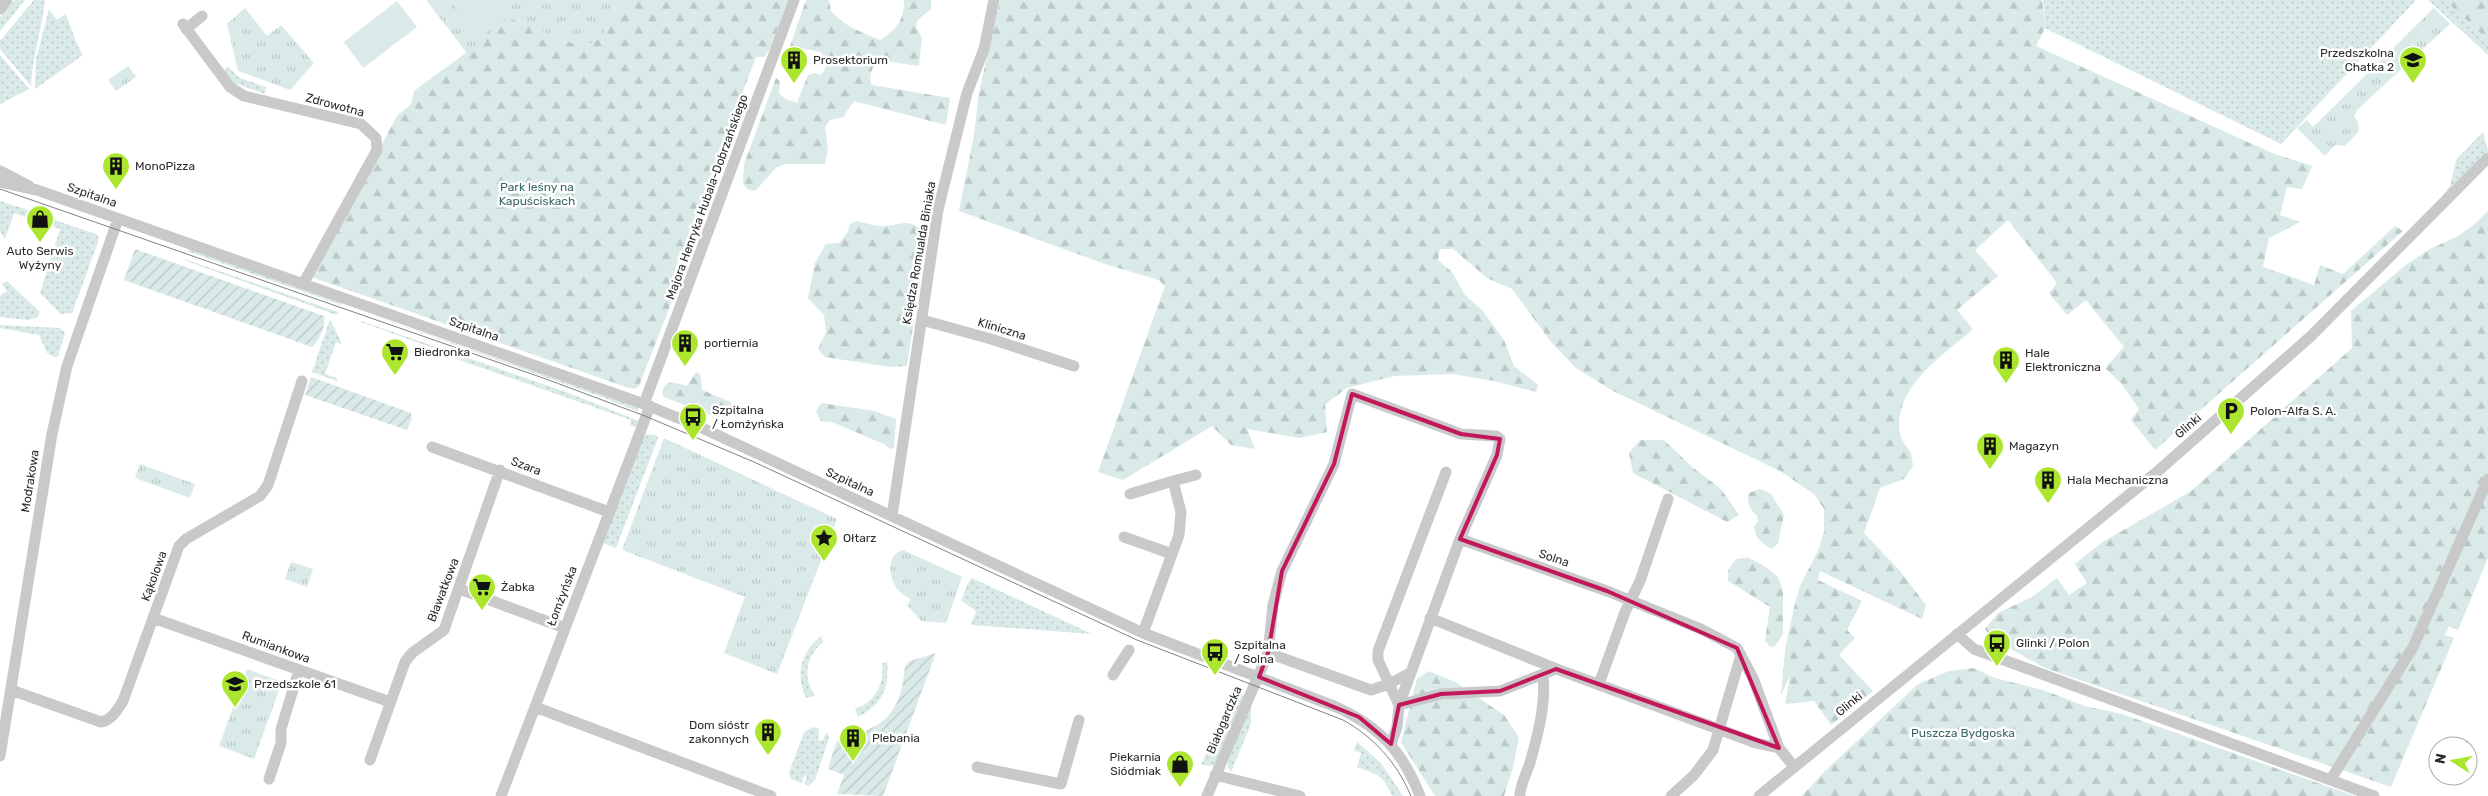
<svg xmlns="http://www.w3.org/2000/svg" width="2488" height="796" viewBox="0 0 2488 796" font-family="Rubik,sans-serif">
<style>
.grass{fill:url(#grass-dots)}
.forest{fill:url(#forest-firs)}
.park{fill:url(#park-tufts)}
.garden{fill:url(#garden-furrows)}
.pitch{fill:#d9eae8}
.lines{fill:none;stroke-linecap:round;stroke-linejoin:round}
.minor{stroke:#c9c9c9;stroke-width:11}
.tram{stroke:#818181;stroke-width:1}
.marked{fill:none;stroke:#c2185b;stroke-width:4;stroke-linejoin:round}
.labels{text-anchor:middle;stroke-width:5;stroke-linejoin:round;paint-order:stroke}
.poi-label{font-size:12px;fill:#2c2c2c;stroke:#fff;text-anchor:start}
.street-label{font-size:12px;fill:#2c2c2c;stroke:#fff}
.park-label{font-size:12px;fill:#3a6864;stroke:#fff}
</style>
<defs>
<pattern id="grass-dots" width="8" height="8" patternUnits="userSpaceOnUse" patternTransform="scale(1.25)"><rect width="8" height="8" fill="#d9eae8"/><path d="M2 2h.1M6 6h.1" fill="none" stroke="#bac9c7" stroke-width="1.8" stroke-linecap="round"/></pattern>
<pattern id="forest-firs" width="22" height="20" patternUnits="userSpaceOnUse" patternTransform="scale(1.25)"><rect width="22" height="20" fill="#d9eae8"/><path d="M5 1l3.5 6h-7zM16 11l3.5 6h-7z" fill="#bac9c7"/></pattern>
<pattern id="park-tufts" width="24" height="20" patternUnits="userSpaceOnUse" patternTransform="scale(1.25)"><rect width="24" height="20" fill="#d9eae8"/><path d="M3 7l-1-3M5 7V3M7 7l1-3M15 17l-1-3M17 17v-4M19 17l1-3" fill="none" stroke="#bac9c7"/></pattern>
<pattern id="garden-furrows" width="10" height="10" patternUnits="userSpaceOnUse" patternTransform="scale(1.25)"><rect width="10" height="10" fill="#d9eae8"/><path d="M-1 1l2-2M0 10L10 0M9 11l2-2" fill="none" stroke="#bac9c7"/></pattern>
</defs>
<rect width="100%" height="100%" fill="#fff"/>
<path class="grass" d="M15,0H25L0,31V17Z
M34,0H45C42,30 32,56 31,86L0,49V41Z
M2043,0H2416L2281,144L2045,28Z
M2428,0H2488V55Z
M49,9L57,20L65,14C73,28 74,42 83,55L35,89L36,59Z
M0,55L29,89L0,104Z
M228,67L240,78L266,87L265,94L234,83L222,72Z
M2483,132L2488,151L2439,200L2450,186L2456,160Z
M0,201L28,210L25,217L14,213L5,239L0,231Z
M35,213L98,235V242L72,313L61,314L40,293L60,229L33,219Z
M190,249L342,302L341,305L187,251Z
M184,259L338,312L337,315L184,260Z
M7,281L40,312L38,317L29,320L0,317V296L7,291L2,284Z
M366,313L637,407L639,412L607,399Z
M330,319L342,344L336,342L325,374L337,378V381L312,372Z
M361,321L566,392L639,421L636,427L630,425L631,420L451,357L445,358L436,349L361,322Z
M0,325L60,328L65,333L58,356L54,357L47,353L39,335L0,328Z
M643,434L656,435L658,438L616,548L603,543Z
M972,578L1092,634L971,625L976,611L961,600L969,581Z
M821,636L823,642C806,656 802,677 815,696L806,698C795,674 801,652 821,636Z
M887,662C890,688 881,705 858,717L855,709C875,702 885,684 882,663Z
M1235,692L1245,696L1214,766L1201,765Z
M1251,706V724L1231,772L1228,767V758Z
M813,727L819,729L818,740L822,741L827,732L829,738L815,780L808,786L804,784L807,777L804,776L802,783L791,779L789,773L804,732Z
M1357,742L1381,763L1403,796H1392C1384,775 1377,774 1357,767L1361,753L1354,750Z"/>
<path class="forest" d="M623,0H788L770,49L764,57H756L680,256L672,278V301L639,386L635,389L626,387L311,277L397,116L411,104L414,91L512,19L572,43L602,37L610,17Z
M806,0H829C830,3 830,9 832,12C839,23 868,36 881,40C897,29 904,20 904,0H931V9L917,21L916,27L922,38L919,66L884,61L876,62C872,68 868,78 872,85L950,98L946,125L854,101L843,117L830,120L825,127L828,148L825,164H786L777,167L755,191L747,189L743,183L744,164L776,78L780,81L779,94L786,99L797,103L808,75L815,73L821,75L826,67L822,53C811,48 801,51 790,46Z
M1000,0H2042L2045,28L2036,46L2272,153L2312,166L2302,189L2287,187L2280,215L2300,222L2269,238L2263,267L2314,285L2320,265L2343,274L2395,226L2403,231L2155,450L2131,420L2139,409L2121,383L2105,368L2124,347L2086,300L2067,315L2049,293L2057,283L2008,220L1975,250L1998,276L1957,310L1973,329C1942,357 1892,387 1900,434C1901,441 1906,445 1910,451C1912,455 1912,461 1913,466L1904,479L1880,488L1864,533L1900,571L1926,605L1922,619L1820,571L1818,580L1862,601L1847,630L1855,638L1839,655L1873,691L1831,725L1814,701L1785,704L1790,676L1781,695L1785,650L1795,603L1800,586L1818,551L1824,532V509L1814,494L1780,471L1613,391L1576,368L1552,343L1512,289L1487,278L1453,249H1440L1438,260L1452,272L1465,295L1482,310L1504,340L1514,366L1538,385L1536,392L1494,381L1452,374L1394,376L1347,388L1325,404L1327,432L1300,438L1247,429L1255,449L1231,445L1212,426L1123,480L1098,472L1165,286L1159,280L1108,265L959,211L974,135L979,92Z
M2445,0H2488V40Z
M2488,211V558L2458,630L2449,626L2445,635L2454,638L2391,787L2045,668L1991,638L1985,629L1998,613L2032,597L2057,578L2069,595L2087,583L2075,564L2101,543L2190,492L2352,348L2351,311L2406,265L2428,250L2458,236L2475,224Z
M857,221C866,223 876,227 885,226C904,225 907,217 925,233V246L907,366L890,367L825,357L818,349L826,332L824,315L808,298L815,263L826,244L839,243L847,233L850,224Z
M696,372L700,374L702,390L731,402L732,407L726,414L711,415L664,397L662,392C667,377 676,384 687,386Z
M821,403L874,411L896,419L894,448L890,449L884,444L832,422L821,421L816,411Z
M1640,440H1664L1691,466L1721,489L1739,515L1727,522L1633,473L1629,453Z
M1760,489L1771,494L1784,515L1778,543L1772,549C1761,543 1756,539 1754,527L1758,522L1757,516C1750,509 1746,503 1749,493Z
M1749,558L1764,566L1778,577L1783,590V634L1775,646L1770,647L1765,640L1770,607L1728,581V570L1736,559Z
M1973,668L1995,678L2043,690L2085,706L2122,714L2355,796H1802L1823,773L1918,684L1949,671Z
M1429,671L1455,682L1504,715L1519,738L1513,767L1504,796H1435L1401,742L1417,679Z"/>
<path class="park" d="M426,0H623L610,17L602,37L592,43H572L512,19L467,53Z
M245,8L267,36L281,25L314,63L290,90L238,71L227,24Z
M2434,8L2450,24L2357,110L2354,117L2358,122L2359,131L2345,146L2335,145L2325,156L2297,128L2307,120L2313,127Z
M128,66L136,77L116,91L108,80Z
M664,438L837,519L777,674L724,653L745,597L622,550Z
M140,464L195,484L190,498L135,478Z
M903,550L962,577L946,623L921,621L907,605L911,600C906,596 899,592 896,587C888,575 887,554 903,550Z
M291,562L313,569L307,587L285,579Z
M247,669L282,682L254,759L219,746Z"/>
<path class="garden" d="M135,249L324,316C326,325 320,341 312,347L124,280Z
M311,377L411,413L412,419L407,430L305,395Z
M936,653L883,796L837,794L844,775L828,769C831,762 833,745 839,740C846,734 857,734 865,731C896,719 902,696 905,666L910,661Z"/>
<path class="pitch" d="M451,0H494L508,17L478,38Z
M397,1L417,27L363,68L344,42Z"/>
<g class="lines">
<path class="minor" d="M0,9L7,0
M183,24L230,87L244,96L361,124L376,138L377,150L303,284
M186,29L202,16
M0,171L29,186
M0,182L37,190L644,404L700,427L1143,633L1334,706C1379,726 1402,750 1420,796
M922,320L991,339L1074,366
M644,404L794,0
M432,447L609,512
M1446,472L1378,651V660L1399,705L1441,694L1500,691L1556,669
M1173,481L1196,475
M1130,494L1173,481L1181,512L1179,535L1143,633
M892,516L938,210L967,93L984,49L994,0
M1124,537L1172,554
M1460,539L1607,591L1701,629L1737,648L1753,678L1779,748
M460,589L565,628
M153,618L390,702
M1430,618L1562,671L1756,743L1779,748L1794,767
M1957,634L1974,649L2374,796
M1268,653L1371,690L1389,684L1410,673
M1113,675L1129,650
M1599,684L1625,612L1640,581L1668,499
M11,690L101,722C112,720 117,710 123,701L179,546L186,539L260,496L268,485L302,381
M535,707L771,796
M0,756L52,434L67,366L118,219
M370,760L405,662L412,653L444,630L500,470
M977,767L1061,784L1079,720
M1215,775L1300,796
M269,779L281,743V729L299,670
M2331,779L2413,647L2488,479
M501,796L650,406
M1207,796L1268,653L1273,605L1282,571L1334,464L1352,394L1461,434L1496,436L1500,439L1497,455L1460,539L1399,705L1397,727L1391,744
M1520,796C1519,789 1527,771 1530,763C1538,734 1546,705 1543,675
M1671,796L1694,775L1713,750L1741,655
M1759,796L2158,471L2310,337L2488,158"/>
<path class="tram" d="M0,189L546,379L645,416L754,462L1137,640L1343,720C1374,737 1397,763 1411,796"/>
</g>
<path class="marked" d="M1352,394L1461,434L1500,439L1497,455L1460,539L1607,591L1737,648L1779,748L1556,669L1500,691L1441,694L1399,705L1391,744L1359,717L1259,677L1268,653L1282,571L1334,464Z"/>
<defs>
<g id="building-pin" transform="scale(1.4375)"><path d="M0 17L-7.5 6A9.5 9.5 0 1 1 7.5 6Z" fill="#abe52d" stroke="#fff"/><path d="M-4-6H4V6H1V3H-1V6H-4ZM-2.5-4.3h1.7v1.8h-1.7ZM.8-4.3h1.7v1.8H.8ZM-2.5-1h1.7V.8h-1.7ZM.8-1h1.7V.8H.8Z" fill="#111"/></g>
<g id="school-pin" transform="scale(1.4375)"><path d="M0 17L-7.5 6A9.5 9.5 0 1 1 7.5 6Z" fill="#abe52d" stroke="#fff"/><path d="M0-5L7-2L0 1L-7-2ZM-4 1L0 2.5L4 1V4Q0 6-4 4Z" fill="#111"/></g>
<g id="shop-pin" transform="scale(1.4375)"><path d="M0 17L-7.5 6A9.5 9.5 0 1 1 7.5 6Z" fill="#abe52d" stroke="#fff"/><path d="M-5-2.5h2.3a2.7 3.5 0 0 1 5.4 0H5L5.5 6h-11ZM-1.5-2.5h3a1.5 2.3 0 0 0-3 0Z" fill="#111"/></g>
<g id="supermarket-pin" transform="scale(1.4375)"><path d="M0 17L-7.5 6A9.5 9.5 0 1 1 7.5 6Z" fill="#abe52d" stroke="#fff"/><path d="M-6-5.5h2.5l.6 2H6L4.5 2H-2.5L-4.4-4H-6ZM-1.5 3.2a1.3 1.3 0 1 0 .1 0ZM3 3.2a1.3 1.3 0 1 0 .1 0Z" fill="#111"/></g>
<g id="parking-pin" transform="scale(1.4375)"><path d="M0 17L-7.5 6A9.5 9.5 0 1 1 7.5 6Z" fill="#abe52d" stroke="#fff"/><path d="M-3.5-5.5H1a3.5 3.5 0 0 1 0 7H-1V5.5H-3.5ZM-1-3.4V-.6H.8a1.4 1.4 0 0 0 0-2.8Z" fill="#111"/></g>
<g id="bus-pin" transform="scale(1.4375)"><path d="M0 17L-7.5 6A9.5 9.5 0 1 1 7.5 6Z" fill="#abe52d" stroke="#fff"/><path d="M-5-6H5V4H4V6H2V4H-2V6H-4V4H-5ZM-3.5-4V0h7V-4ZM-3.5 1.2v1.5H-2V1.2ZM2 1.2v1.5H3.5V1.2Z" fill="#111"/></g>
<g id="sight-pin" transform="scale(1.4375)"><path d="M0 17L-7.5 6A9.5 9.5 0 1 1 7.5 6Z" fill="#abe52d" stroke="#fff"/><path d="M0-6L1.8-2.2L6-1.7L2.9 1.2L3.7 5.4L0 3.3L-3.7 5.4L-2.9 1.2L-6-1.7L-1.8-2.2Z" fill="#111"/></g>
</defs>
<g fill-rule="evenodd">
<use href="#building-pin" x="794" y="60"/>
<use href="#school-pin" x="2413" y="60"/>
<use href="#building-pin" x="116" y="166"/>
<use href="#shop-pin" x="40" y="219"/>
<use href="#building-pin" x="685" y="343"/>
<use href="#supermarket-pin" x="395" y="352"/>
<use href="#building-pin" x="2006" y="360"/>
<use href="#parking-pin" x="2231" y="411"/>
<use href="#bus-pin" x="693" y="417"/>
<use href="#building-pin" x="1990" y="446"/>
<use href="#building-pin" x="2048" y="480"/>
<use href="#sight-pin" x="824" y="538"/>
<use href="#supermarket-pin" x="482" y="587"/>
<use href="#bus-pin" x="1997" y="643"/>
<use href="#bus-pin" x="1215" y="652"/>
<use href="#school-pin" x="235" y="684"/>
<use href="#building-pin" x="768" y="732"/>
<use href="#building-pin" x="853" y="738"/>
<use href="#shop-pin" x="1180" y="764"/>
</g>
<g class="labels">
<g class="poi-label">
<text x="2394" y="57" text-anchor="end">Przedszkolna<tspan x="2394" dy="14">Chatka 2</tspan></text>
<text x="813" y="64">Prosektorium</text>
<text x="135" y="170">MonoPizza</text>
<text x="40" y="255" text-anchor="middle">Auto Serwis<tspan x="40" dy="14">Wyżyny</tspan></text>
<text x="704" y="347">portiernia</text>
<text x="414" y="356">Biedronka</text>
<text x="2025" y="357">Hale<tspan x="2025" dy="14">Elektroniczna</tspan></text>
<text x="712" y="414">Szpitalna<tspan x="712" dy="14">/ Łomżyńska</tspan></text>
<text x="2250" y="415">Polon-Alfa S. A.</text>
<text x="2009" y="450">Magazyn</text>
<text x="2067" y="484">Hala Mechaniczna</text>
<text x="843" y="542">Ołtarz</text>
<text x="501" y="591">Żabka</text>
<text x="2016" y="647">Glinki / Polon</text>
<text x="1234" y="649">Szpitalna<tspan x="1234" dy="14">/ Solna</tspan></text>
<text x="254" y="688">Przedszkole 61</text>
<text x="749" y="729" text-anchor="end">Dom sióstr<tspan x="749" dy="14">zakonnych</tspan></text>
<text x="872" y="742">Plebania</text>
<text x="1161" y="761" text-anchor="end">Piekarnia<tspan x="1161" dy="14">Siódmiak</tspan></text>
</g>
<g class="street-label">
<text transform="translate(335 105) rotate(15)" y="4">Zdrowotna</text>
<text transform="translate(92 195) rotate(19)" y="4">Szpitalna</text>
<text transform="translate(707 197) rotate(-70)" y="4">Majora Henryka Hubala-Dobrzańskiego</text>
<text transform="translate(919 253) rotate(-80)" y="4">Księdza Romualda Biniaka</text>
<text transform="translate(474 329) rotate(19)" y="4">Szpitalna</text>
<text transform="translate(1002 329) rotate(17)" y="4">Kliniczna</text>
<text transform="translate(2188 426) rotate(-41)" y="4">Glinki</text>
<text transform="translate(526 466) rotate(21)" y="4">Szara</text>
<text transform="translate(30 481) rotate(-81)" y="4">Modrakowa</text>
<text transform="translate(850 482) rotate(25)" y="4">Szpitalna</text>
<text transform="translate(1554 558) rotate(19)" y="4">Solna</text>
<text transform="translate(154 576) rotate(-70)" y="4">Kąkolowa</text>
<text transform="translate(443 590) rotate(-69)" y="4">Bławatkowa</text>
<text transform="translate(562 596) rotate(-69)" y="4">Łomżyńska</text>
<text transform="translate(276 647) rotate(20)" y="4">Rumiankowa</text>
<text transform="translate(1849 704) rotate(-39)" y="4">Glinki</text>
<text transform="translate(1224 720) rotate(-67)" y="4">Białogardzka</text>
</g>
<g class="park-label">
<text x="537" y="191">Park leśny na<tspan x="537" dy="14">Kapuściskach</tspan></text>
<text x="1963" y="737">Puszcza Bydgoska</text>
</g>
</g>
<g transform="translate(2453 761) rotate(281)"><circle r="24" fill="#ffffff" stroke="#ababab"/>
<path d="M0-4L9 19L0 12L-9 19Z" fill="#abe52d"/>
<text y="-8" font-size="14" font-weight="bold" text-anchor="middle" fill="#2c2c2c">N</text>
</g>
</svg>
